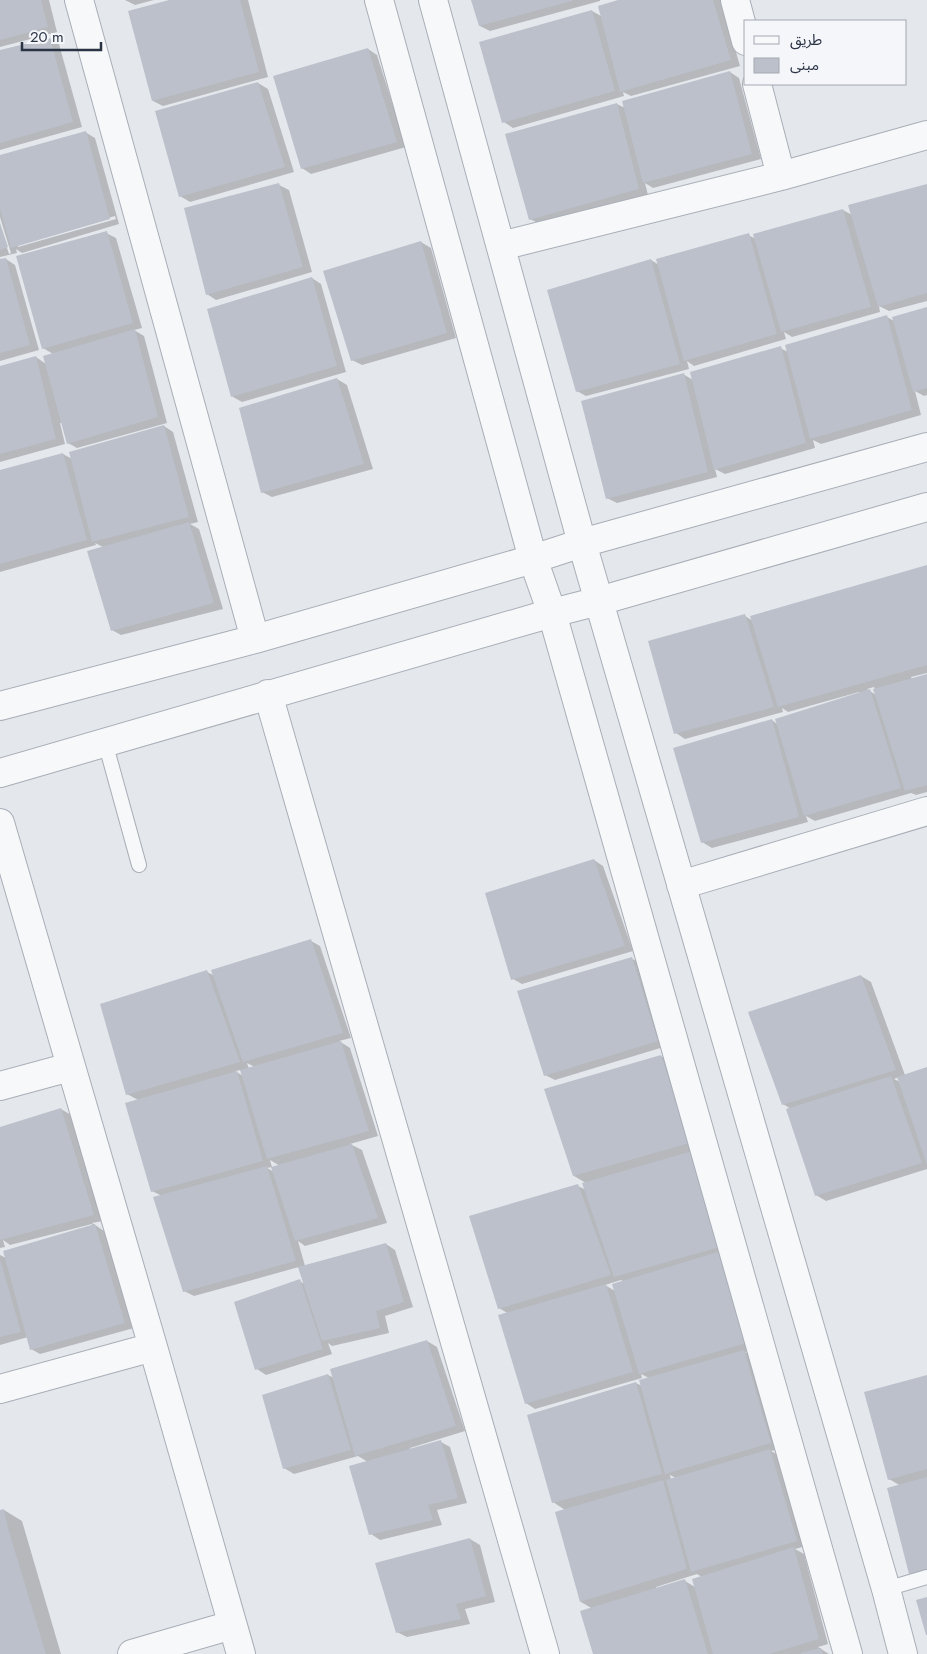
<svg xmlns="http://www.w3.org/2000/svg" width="927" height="1654" viewBox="0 0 927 1654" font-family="Jost,'Noto Sans Arabic',sans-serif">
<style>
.shadow{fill:#0003;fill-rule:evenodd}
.building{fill:#bbc0ca}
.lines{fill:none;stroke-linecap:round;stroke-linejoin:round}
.service-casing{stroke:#a9aeb7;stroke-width:16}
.minor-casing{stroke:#a9aeb7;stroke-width:30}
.service{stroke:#f7f8fa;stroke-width:14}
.minor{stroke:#f7f8fa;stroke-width:28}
</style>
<rect width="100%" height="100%" fill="#e4e7ec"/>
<path class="shadow" d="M0,0H49L57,32L0,47Z
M125,0H154L135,5Z
M174,0H248L268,77L163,106L153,101Z
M473,0H600V1L490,31L480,26Z
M623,0H721L740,66L631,96L623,92L624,96L513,128L504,122L592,11L603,17Z
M50,39L59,44L82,127L0,150V52Z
M368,49L377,55L406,147L311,174L302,168Z
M730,72L739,78L761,159L653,188L645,183L648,195L540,224L530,219L617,104L625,108Z
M258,83L268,89L294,172L190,202L180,196Z
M85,132L95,138L119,224L22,253L16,249L17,253L0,257V226L9,254L11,253L0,217V156ZM115,216L116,219L18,247V244Z
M279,185L289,190L312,272L216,300L207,294Z
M927,185V301L889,311L879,306L880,312L792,337L784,332L786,339L694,366L687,361L689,369L586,396L577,391L651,260L659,265L748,235L756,239L843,210L852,215Z
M106,233L116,238L142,328L134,330L144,336L167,423L77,448L68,443L62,423H60L65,444L0,462V367L36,357L46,364L53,354L43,348Z
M421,242L431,248L456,338L362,365L352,360Z
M6,259L15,265L39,350L0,361V261Z
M312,278L321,284L346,372L242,402L233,397L209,309Z
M927,308V395L924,396L915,391L921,415L821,444L813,440L815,448L725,474L715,469L717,477L617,503L607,498L683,374L693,380L780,348L788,352L887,317L894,321Z
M337,379L347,385L373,469L272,497L262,492Z
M164,426L173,432L198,522L190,524L199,529L223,609L121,635L112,630L103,547L95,543L96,545L0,572V471L63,454L72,459Z
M927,566V673L911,677L912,679L927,675V792L916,795L911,793L815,821L806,816L808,822L712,848L702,842L772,720L777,724L860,694L859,692L788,712L782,708L783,712L685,739L676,733L745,616L753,621ZM874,687L875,689L876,695L867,689Z
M594,860L603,866L633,951L522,984L513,979Z
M311,941L320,946L351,1038L339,1041L350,1048L378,1136L350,1144L362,1150L387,1223L305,1246L298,1241L305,1266L386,1244L395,1250L413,1307L385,1316L389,1333L332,1346L328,1343L332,1354L266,1375L257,1369L300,1281L304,1284L299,1267L194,1296L184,1291L162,1196L152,1191L138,1100L127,1094L207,972L215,976ZM247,1063L255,1067L249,1069ZM241,1070L243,1076L235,1071ZM270,1160L280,1166L274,1172L267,1168L272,1167Z
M631,958L641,964L667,1046L555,1080L545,1075Z
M861,976L871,982L905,1075L927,1068V1169L826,1201L816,1195L791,1109L783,1104ZM899,1077L900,1082L894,1079Z
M661,1056L671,1062L699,1149L690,1151L702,1158L759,1348L745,1352L753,1356L780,1449L771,1451L780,1456L806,1546L795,1549L804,1554L828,1644L818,1647L829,1654H594L593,1609L581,1602L565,1510L553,1502L636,1383L642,1386L649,1378L641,1374L642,1378L535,1409L526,1403L509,1314L499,1308L578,1186L586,1190V1183L574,1176ZM621,1280L624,1282L615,1291L605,1285ZM670,1475L676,1478L671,1480ZM697,1574L702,1577L695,1587L685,1581L657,1589L656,1587Z
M61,1109L71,1115L103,1221L92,1223L104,1231L134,1328L40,1354L31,1349L28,1337L0,1345V1255L6,1258L92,1226V1224L10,1245L3,1240L5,1247L0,1248V1129Z
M427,1341L437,1347L465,1431L410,1448L411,1450L441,1442L450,1447L467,1503L437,1510L442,1525L380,1540L371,1534L368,1462L358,1456L294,1474L284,1468L263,1396L328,1375L334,1378Z
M927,1376V1577L920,1579L910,1573L901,1486L889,1479Z
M4,1510L22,1521L61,1654H0V1511Z
M470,1539L480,1545L495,1602L465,1609L470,1624L407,1637L397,1632Z"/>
<path class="building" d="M0,0H41L48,27L0,40Z
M169,0H240L259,72L152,101L128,11Z
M471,0H572V1L479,26Z
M618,0H713L731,60L620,92L598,6Z
M592,10L615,91L502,123L479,42Z
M50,38L73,122L0,143V50Z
M368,48L397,142L301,169L273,76Z
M730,71L752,154L643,183L622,101Z
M258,82L285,167L179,197L155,111Z
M617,103L639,189L529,220L505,134Z
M86,131L110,219L11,248L0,209V155Z
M279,183L303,267L206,295L184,208Z
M927,184V293L878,307L848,205Z
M843,209L871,307L781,332L753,234Z
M0,223L8,247L0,250Z
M107,231L133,323L42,349L16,256Z
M749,233L777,334L684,361L656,259Z
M421,241L447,333L351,361L323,271Z
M6,258L30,345L0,353V259Z
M651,259L680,364L576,392L547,290Z
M312,277L337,366L231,397L207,309Z
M927,307V388L913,392L892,317Z
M887,315L912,410L810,439L785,345Z
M135,329L158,417L67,444L43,356Z
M781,346L806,443L714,470L690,372Z
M36,356L56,439L0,454V366Z
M684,373L708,472L606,499L581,401Z
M337,378L364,464L261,493L239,408Z
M164,425L189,517L92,542L69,452Z
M63,453L87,540L0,564V470Z
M189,522L214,603L111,631L87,551Z
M927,565V665L778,707L750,616Z
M745,614L774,707L674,734L648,641Z
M927,674V785L905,791L873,689Z
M870,689L901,788L804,816L775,719Z
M772,719L799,817L701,843L673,748Z
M594,859L625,946L511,980L485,893Z
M311,939L343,1033L243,1062L211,970Z
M632,957L658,1041L544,1076L517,991Z
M207,970L240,1062L126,1095L100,1004Z
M861,975L896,1070L782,1105L748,1012Z
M341,1041L369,1131L267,1159L240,1070Z
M661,1055L690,1143L573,1176L544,1089Z
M927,1067V1165L897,1077Z
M237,1071L263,1161L151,1192L125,1103Z
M891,1076L922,1163L815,1196L786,1109Z
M61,1108L94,1215L0,1240V1127Z
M352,1144L378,1218L295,1241L271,1167Z
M692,1151L723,1246L614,1277L582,1183Z
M267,1166L296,1261L183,1292L153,1197Z
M578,1184L611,1275L498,1309L469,1216Z
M95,1224L125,1323L30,1350L3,1251Z
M386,1243L404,1302L376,1311L380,1328L322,1341L298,1267Z
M721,1251L750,1342L639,1374L612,1284Z
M0,1259L21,1332L0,1337Z
M300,1279L323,1349L255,1370L234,1302Z
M606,1284L633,1372L525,1404L498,1315Z
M427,1340L456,1426L355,1456L330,1369Z
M744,1350L771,1443L665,1474L639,1380Z
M328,1374L351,1450L283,1469L262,1395Z
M927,1375V1469L888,1480L864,1392Z
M636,1382L662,1474L552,1503L527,1415Z
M441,1440L458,1498L428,1505L433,1520L369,1535L349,1466Z
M770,1449L797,1541L691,1572L666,1480Z
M927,1477V1569L909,1574L887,1488Z
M663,1480L687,1569L580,1602L555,1512Z
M4,1509L8,1528L46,1654H0V1510Z
M470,1538L486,1596L456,1604L461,1619L396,1633L375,1563Z
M794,1547L819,1639L769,1654H713L692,1579Z
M685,1579L708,1654H593L580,1611Z
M927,1597V1635H926L916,1600Z
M821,1648L823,1654H801V1653Z"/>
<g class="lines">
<g class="service-casing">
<path id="service" d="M105,742L139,865
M886,1589L927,1577"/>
</g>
<g class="minor-casing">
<path id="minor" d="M79,0L255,639
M379,0L533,559L552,613L848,1654
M433,0L582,543L886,1589L903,1654
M735,0L746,41
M757,84L781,176
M501,246L781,176L927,135
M268,694L545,1654
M0,706L255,639L533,559L582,543L927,447
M0,773L552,613L599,601L927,507
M0,823L153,1347L241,1654
M681,885L927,811
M0,1086L70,1067
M0,1389L153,1347
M132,1654L232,1625"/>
</g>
<use href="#service" class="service"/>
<use href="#minor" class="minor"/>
</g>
<rect x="744" y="20" width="162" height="65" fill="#f4f6f9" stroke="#a4a8b1"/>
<rect x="754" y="36" width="25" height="8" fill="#f7f8fa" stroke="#a4a8b1"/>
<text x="790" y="45" font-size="15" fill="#2b3445">طريق</text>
<rect x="754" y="58" width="25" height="15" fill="#bbc0ca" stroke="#a4a8b1"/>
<text x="790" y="70" font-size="15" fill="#2b3445">مبنى</text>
<path d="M22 42v8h79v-8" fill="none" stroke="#2b3445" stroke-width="2.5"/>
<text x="30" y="42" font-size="15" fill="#2b3445" stroke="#f4f6f9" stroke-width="4" paint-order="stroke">20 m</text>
</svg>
